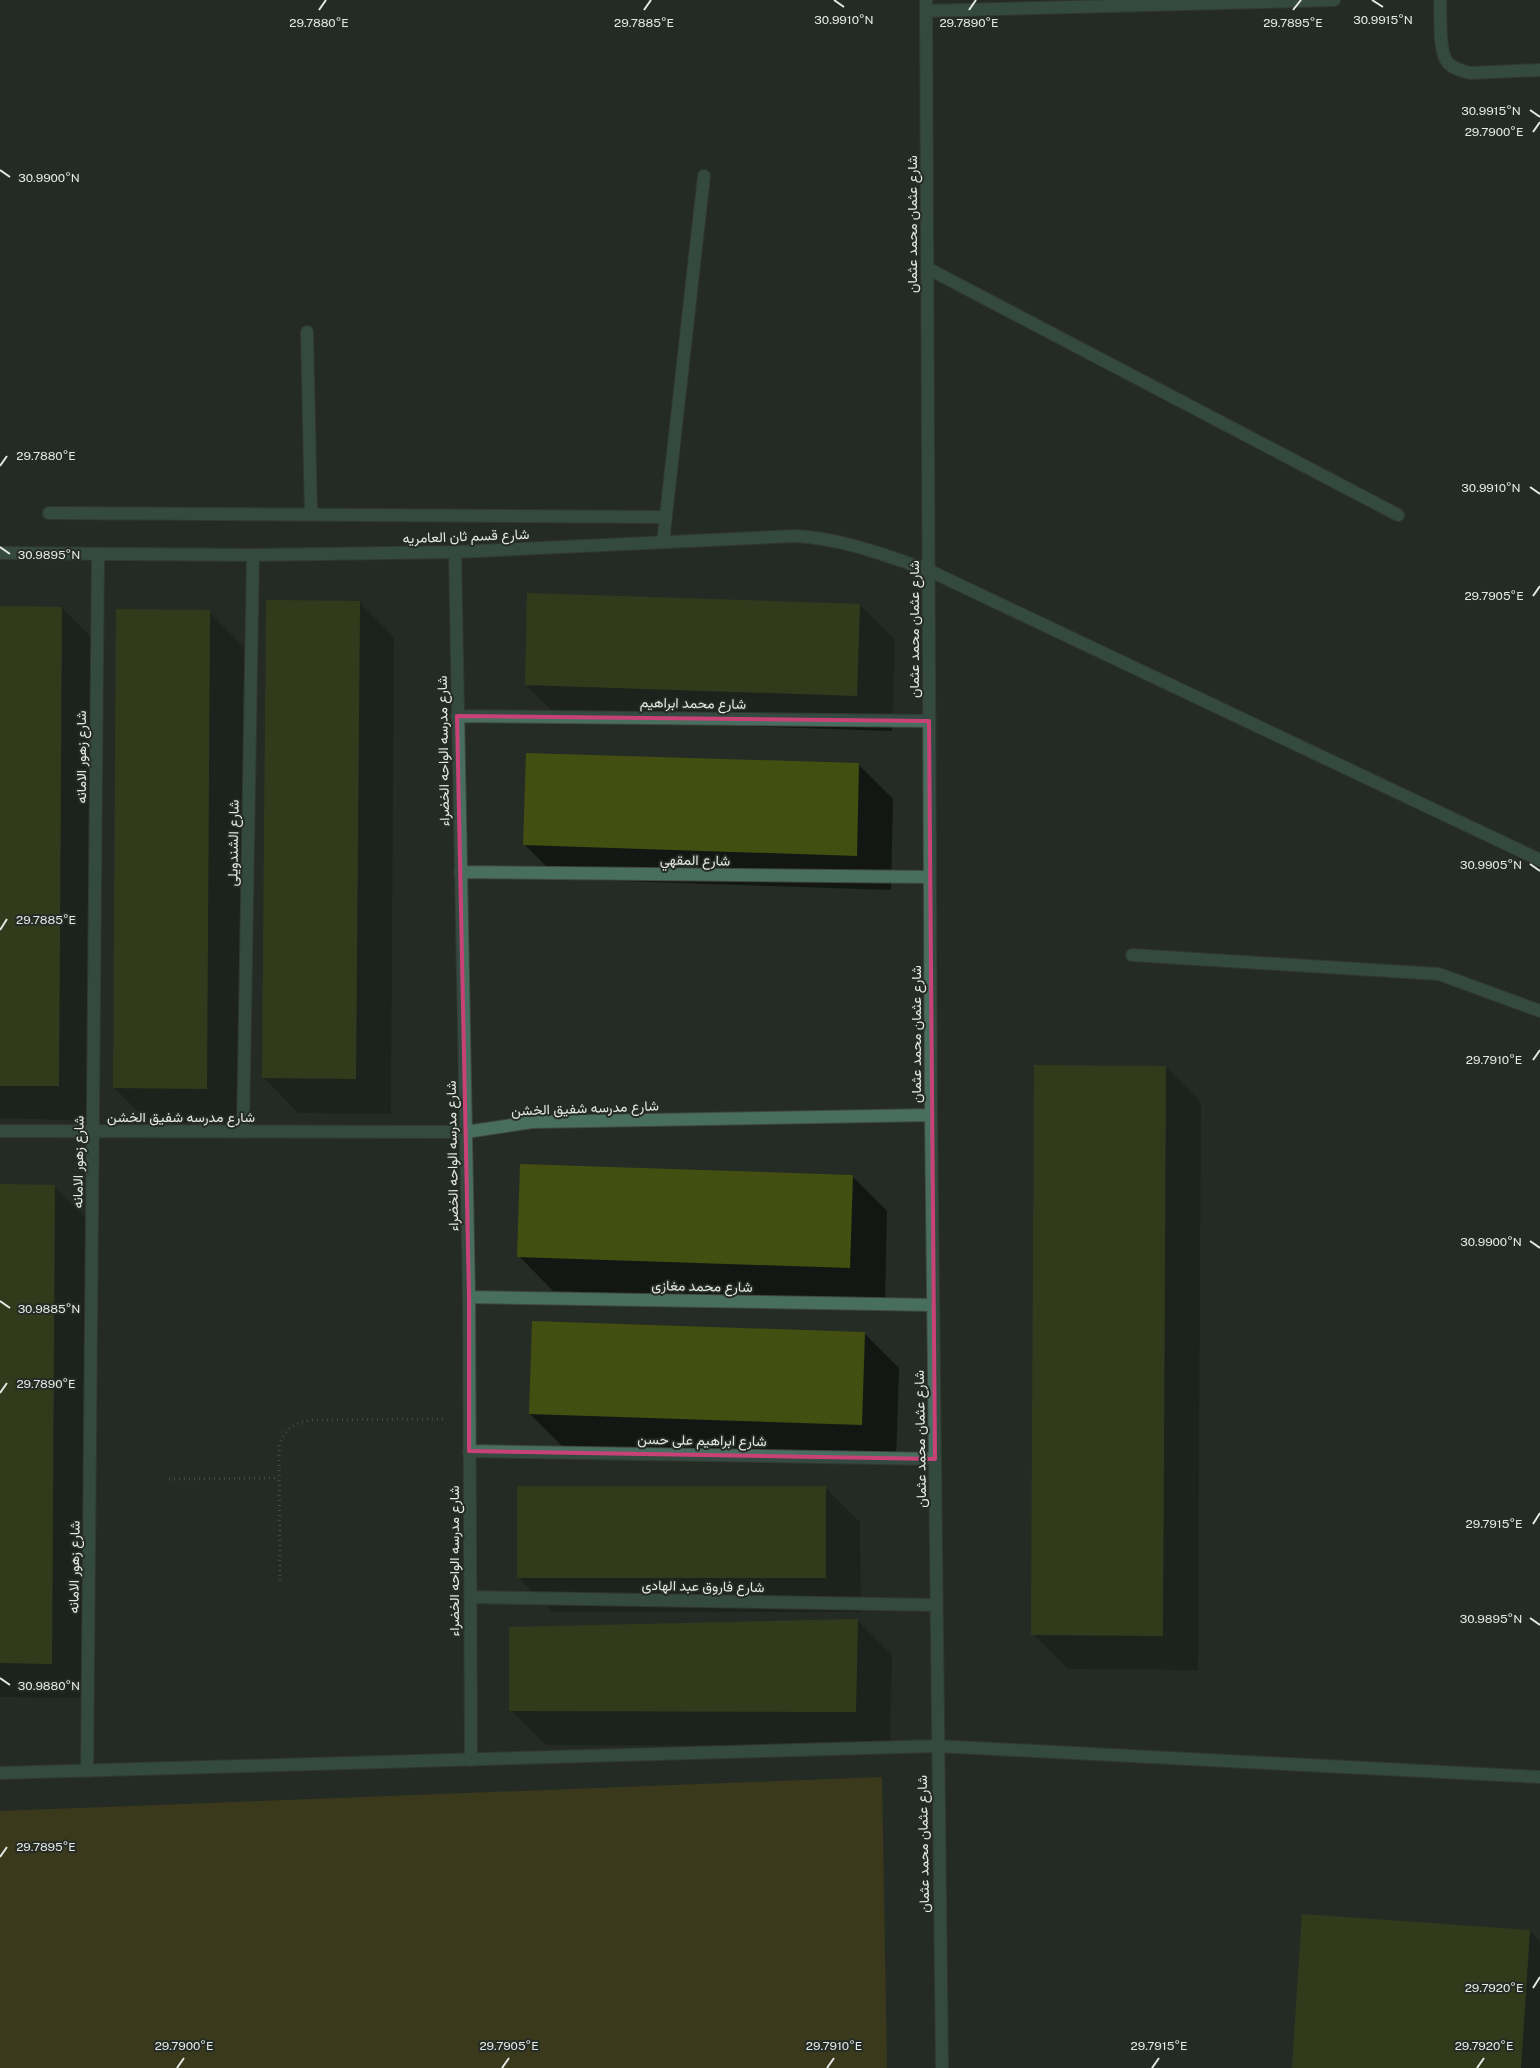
<svg xmlns="http://www.w3.org/2000/svg" width="1540" height="2068" viewBox="0 0 1540 2068" font-family="'Public Sans',Vazirmatn,sans-serif">
<style>
.green{fill:#574910}
.shadow{fill:#0007}
.building{fill:#424f10}
.lines{fill:none;stroke-linecap:round;stroke-linejoin:round}
.service-casing{stroke:#404640;stroke-width:14}
.minor-casing{stroke:#404640;stroke-width:14}
.path{stroke:#696e69;stroke-width:3;stroke-dasharray:1 4;stroke-linecap:butt}
.service{stroke:#486e60;stroke-width:12}
.minor{stroke:#486e60;stroke-width:12}
.marked{fill:none;stroke:#c94277;stroke-width:4;stroke-linejoin:round}
.ticks{fill:none;stroke:#e5e9e5;stroke-width:2}
.labels{text-anchor:middle;stroke-width:4;stroke-linejoin:round;paint-order:stroke}
.street-label{font-size:14px;fill:#e5e9e5;stroke:#252b25}
.ticks-label{font-size:12px;text-anchor:middle;fill:#e5e9e5;stroke:#252b25;stroke-width:4;stroke-linejoin:round;paint-order:stroke}
</style>
<rect width="100%" height="100%" fill="#252b25"/>
<path class="green" d="M882,1777L887,2068H0V1811Z"/>
<path class="shadow" d="M359,602L394,637L391,1114L298,1113L264,1078Z
M860,605L895,640L892,731L561,720L526,685Z
M0,608H62L97,643L94,1121L0,1118Z
M209,612L244,647L241,1124L149,1122L114,1088Z
M858,764L893,799L891,890L559,879L524,844Z
M1166,1067L1201,1102L1198,1670L1068,1669L1033,1634Z
M853,1177L887,1211L885,1302L553,1291L519,1256Z
M0,1186H54L89,1221L86,1698L0,1697Z
M864,1333L899,1368L896,1459L565,1449L530,1414Z
M825,1487L860,1522L861,1612H553L518,1577Z
M857,1620L892,1655L890,1746L546,1745L511,1710Z
M1530,1931L1540,1941V2068H1293Z"/>
<path class="building" d="M527,593L860,604L857,696L525,685Z
M266,600L360,601L356,1079L262,1078Z
M0,606L62,607L59,1086H0Z
M116,609L210,610L207,1089L113,1088Z
M526,753L859,763L857,856L523,845Z
M1034,1065L1166,1066L1163,1636L1031,1635Z
M520,1164L853,1175L850,1268L517,1257Z
M0,1184L55,1185L52,1664L0,1663Z
M532,1321L865,1332L862,1425L529,1414Z
M517,1486H826V1578H517Z
M858,1619L856,1712L509,1711V1627Z
M1302,1914L1530,1930L1521,2068H1292Z"/>
<g class="lines">
<g class="service-casing">
<path id="service" d="M307,332L311,515
M49,513L665,517
M663,542L704,176
M1132,955L1439,974L1540,1011
M0,1773L937,1746L1540,1777"/>
</g>
<g class="minor-casing">
<path id="minor" d="M926,0L931,1115L942,2068
M1440,0C1441,15 1438,52 1448,63C1454,69 1462,71 1470,73L1540,70
M926,11L1334,0
M927,268L1398,515
M455,552L469,1297L471,1760
M0,553L253,555L455,552L794,536C841,538 884,555 928,570L1540,860
M457,716L929,721
M460,872L930,877
M0,1131L466,1132L532,1122L931,1115
M243,1132L253,555
M469,1297L933,1305
M469,1451L935,1459
M470,1597L936,1605
M87,1771L98,554"/>
</g>
<path class="path" d="M169,1479L279,1478
M280,1581L279,1445C285,1429 294,1423 310,1420L443,1419"/>
<use href="#service" class="service"/>
<use href="#minor" class="minor"/>
</g>
<path d="M0 0H1540V2068H0ZM457,716L929,721L935,1459L469,1451V1297Z" fill="#252b25" fill-opacity=".55" fill-rule="evenodd"/>
<path class="marked" d="M457,716L929,721L935,1459L469,1451V1297Z"/>
<path class="ticks" d="M834,0L844,7M1372,0L1383,7M319,10L326,0M644,10L651,0M969,10L976,0M1293,10L1301,0M1530,110L1540,117M1533,132L1540,122M0,170L10,177M0,466L7,456M1530,487L1540,494M0,547L10,554M1533,596L1540,586M1530,864L1540,871M0,930L7,919M1533,1060L1540,1050M1530,1241L1540,1248M0,1301L10,1308M0,1393L7,1383M1533,1524L1540,1513M1530,1618L1540,1625M0,1678L10,1685M0,1857L7,1847M1533,1988L1540,1977M177,2068L184,2058M502,2068L509,2058M827,2068L834,2058M1152,2068L1159,2058M1477,2068L1484,2058"/>
<g class="labels">
<g class="street-label">
<text transform="translate(912 224) rotate(-90)" y="5">شارع عثمان محمد عثمان</text>
<text transform="translate(466 536) rotate(-2)" y="5">شارع قسم ثان العامريه</text>
<text transform="translate(914 629) rotate(-90)" y="5">شارع عثمان محمد عثمان</text>
<text transform="translate(693 703) rotate(1)" y="5">شارع محمد ابراهيم</text>
<text transform="translate(443 751) rotate(-91)" y="5">شارع مدرسه الواحه الخضراء</text>
<text transform="translate(81 757) rotate(-90)" y="5">شارع زهور الامانه</text>
<text transform="translate(233 843) rotate(-89)" y="5">شارع الشندويلى</text>
<text transform="translate(695 860) rotate(1)" y="5">شارع المقهي</text>
<text transform="translate(916 1034) rotate(-90)" y="5">شارع عثمان محمد عثمان</text>
<text transform="translate(585 1108) rotate(-2)" y="5">شارع مدرسه شفيق الخشن</text>
<text x="181" y="1122">شارع مدرسه شفيق الخشن</text>
<text transform="translate(452 1156) rotate(-91)" y="5">شارع مدرسه الواحه الخضراء</text>
<text transform="translate(78 1162) rotate(-89)" y="5">شارع زهور الامانه</text>
<text transform="translate(702 1286) rotate(1)" y="5">شارع محمد مغازى</text>
<text transform="translate(920 1439) rotate(-91)" y="5">شارع عثمان محمد عثمان</text>
<text transform="translate(702 1440) rotate(1)" y="5">شارع ابراهيم على حسن</text>
<text transform="translate(454 1561) rotate(-90)" y="5">شارع مدرسه الواحه الخضراء</text>
<text transform="translate(74 1567) rotate(-89)" y="5">شارع زهور الامانه</text>
<text transform="translate(703 1586) rotate(1)" y="5">شارع فاروق عبد الهادى</text>
<text transform="translate(923 1844) rotate(-91)" y="5">شارع عثمان محمد عثمان</text>
</g>
</g>
<g class="ticks-label">
<text x="1383" y="24">30.9915°N</text>
<text x="844" y="24">30.9910°N</text>
<text x="319" y="27">29.7880°E</text>
<text x="644" y="27">29.7885°E</text>
<text x="969" y="27">29.7890°E</text>
<text x="1293" y="27">29.7895°E</text>
<text x="1491" y="115">30.9915°N</text>
<text x="1494" y="136">29.7900°E</text>
<text x="49" y="182">30.9900°N</text>
<text x="46" y="460">29.7880°E</text>
<text x="1491" y="492">30.9910°N</text>
<text x="49" y="559">30.9895°N</text>
<text x="1494" y="600">29.7905°E</text>
<text x="1491" y="869">30.9905°N</text>
<text x="46" y="924">29.7885°E</text>
<text x="1494" y="1064">29.7910°E</text>
<text x="1491" y="1246">30.9900°N</text>
<text x="49" y="1313">30.9885°N</text>
<text x="46" y="1388">29.7890°E</text>
<text x="1494" y="1528">29.7915°E</text>
<text x="1491" y="1623">30.9895°N</text>
<text x="49" y="1690">30.9880°N</text>
<text x="46" y="1851">29.7895°E</text>
<text x="1494" y="1992">29.7920°E</text>
<text x="184" y="2050">29.7900°E</text>
<text x="509" y="2050">29.7905°E</text>
<text x="834" y="2050">29.7910°E</text>
<text x="1159" y="2050">29.7915°E</text>
<text x="1484" y="2050">29.7920°E</text>
</g>
</svg>
